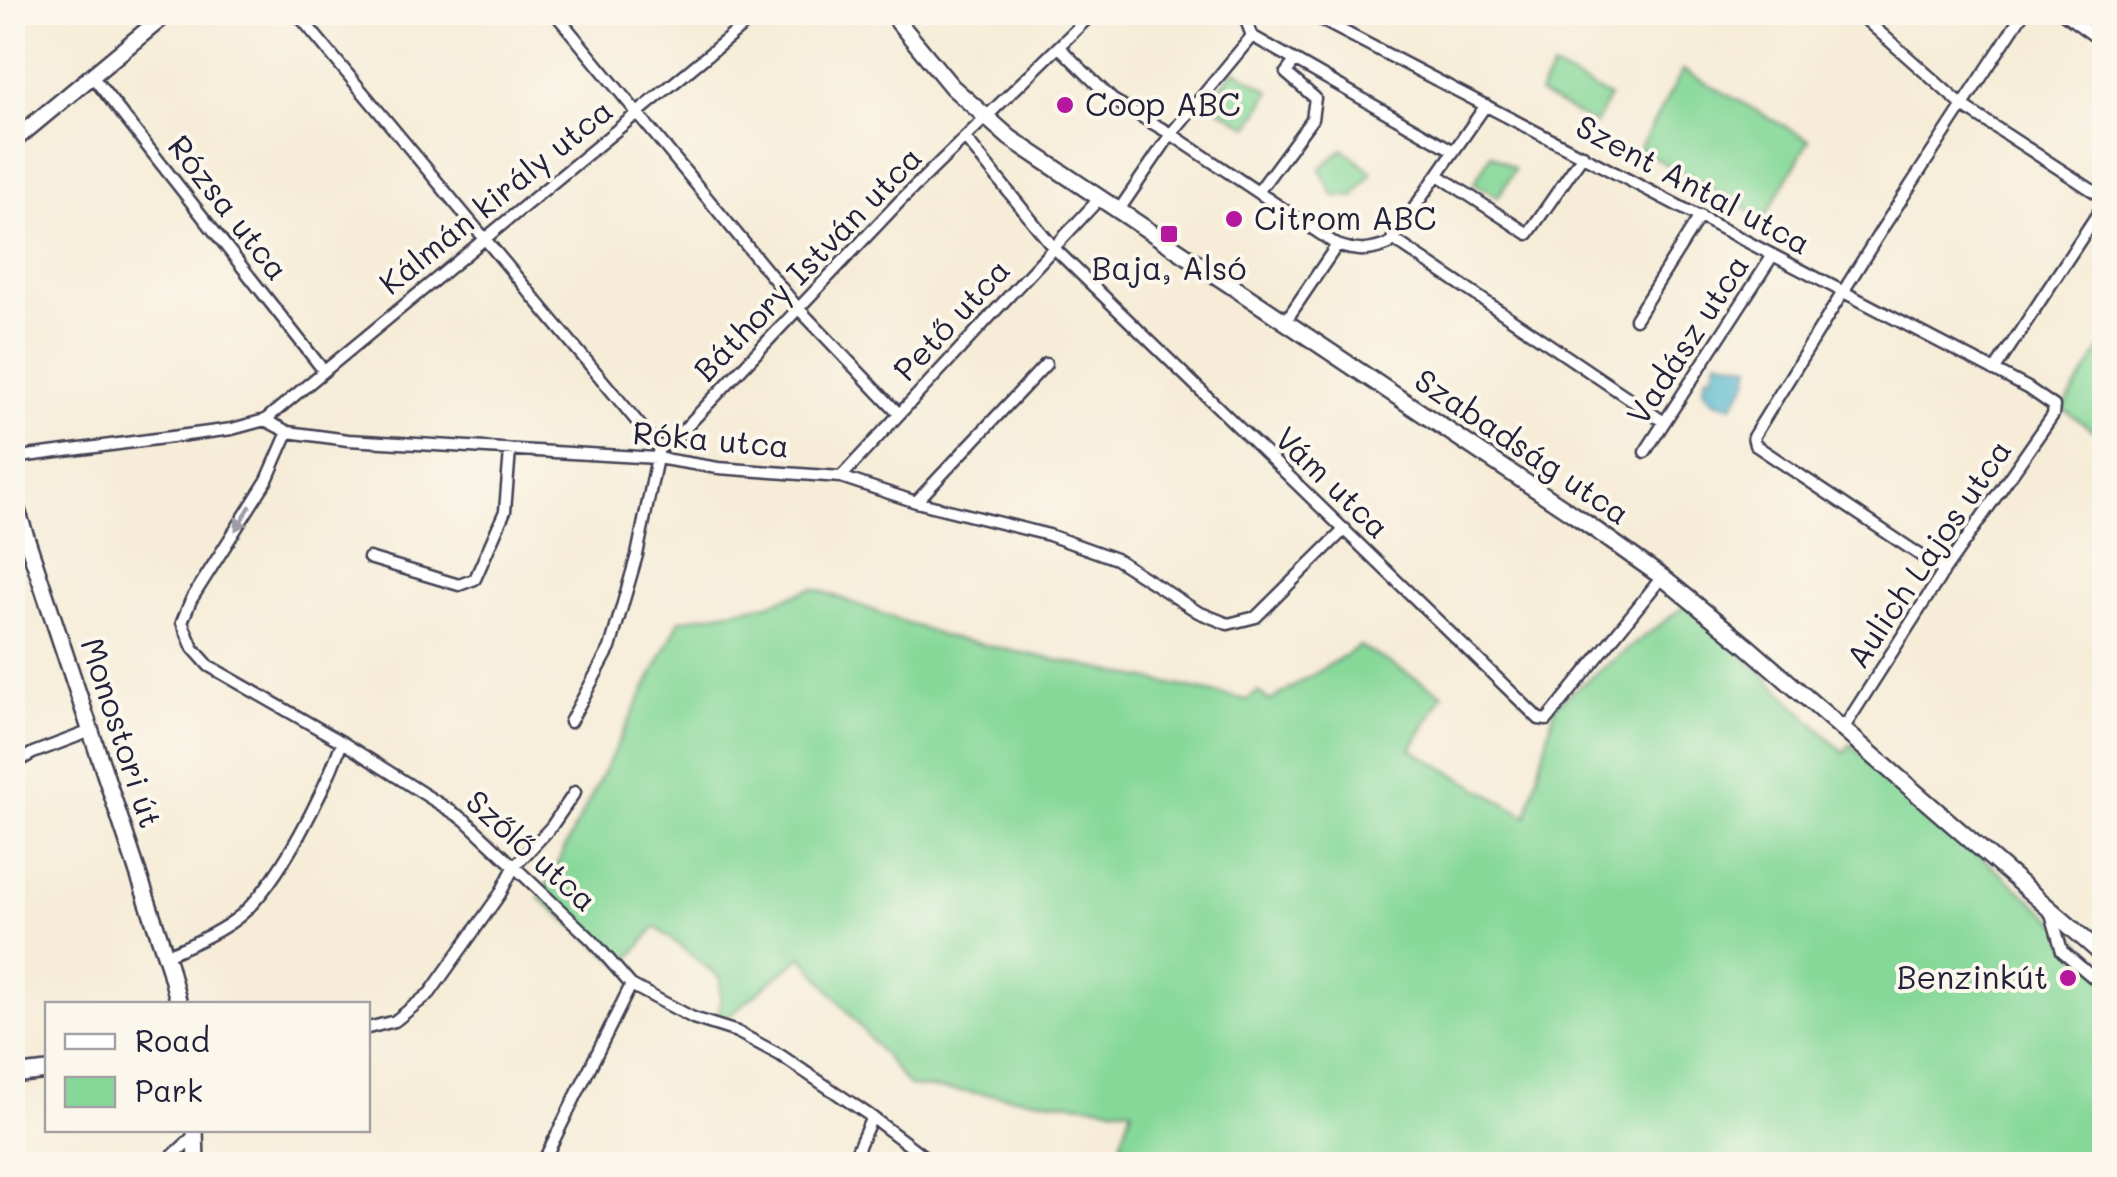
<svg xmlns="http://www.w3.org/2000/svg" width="2117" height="1177" viewBox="0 0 2117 1177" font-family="Mali,sans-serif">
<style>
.green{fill:#86d899;stroke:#547d6a;stroke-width:2.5}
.water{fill:#4bb2ca;stroke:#366a82;stroke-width:2.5}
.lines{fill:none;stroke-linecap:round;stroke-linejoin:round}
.street-casing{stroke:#424052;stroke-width:15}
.secondary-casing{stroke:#424052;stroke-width:20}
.primary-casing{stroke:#424052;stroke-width:20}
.street{stroke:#fff;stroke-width:10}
.secondary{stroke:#fff;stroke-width:15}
.primary{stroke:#fff;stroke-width:15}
.oneway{fill:#9c9ca7}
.poi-dot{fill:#b5179e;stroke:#fbf7ec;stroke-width:4}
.labels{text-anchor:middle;stroke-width:8;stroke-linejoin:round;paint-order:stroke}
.poi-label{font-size:32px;fill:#22223b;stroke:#fbf7ec;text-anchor:start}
.street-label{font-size:32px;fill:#22223b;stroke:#fbf7ec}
</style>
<rect width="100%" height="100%" fill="#fbf7ec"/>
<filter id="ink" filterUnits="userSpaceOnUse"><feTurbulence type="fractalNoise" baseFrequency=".01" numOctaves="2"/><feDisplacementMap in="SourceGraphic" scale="20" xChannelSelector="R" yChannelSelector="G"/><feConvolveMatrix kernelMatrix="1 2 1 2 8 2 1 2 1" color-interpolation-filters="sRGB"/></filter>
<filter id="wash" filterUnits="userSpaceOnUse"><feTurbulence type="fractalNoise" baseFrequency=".0048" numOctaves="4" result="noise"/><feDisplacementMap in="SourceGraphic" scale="40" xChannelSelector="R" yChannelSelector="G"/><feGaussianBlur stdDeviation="2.25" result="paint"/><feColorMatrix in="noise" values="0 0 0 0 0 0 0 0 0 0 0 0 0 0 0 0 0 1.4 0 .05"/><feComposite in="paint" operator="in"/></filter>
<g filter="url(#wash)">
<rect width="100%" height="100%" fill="#f6ecd7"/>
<path class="green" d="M1553,68L1609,97L1595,124L1539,94Z
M1235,70L1270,91L1250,127L1208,103Z
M1683,70L1809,140L1764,219L1639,149Z
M1343,149L1372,172L1354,197L1334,196L1320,169Z
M1491,154L1515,169L1498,197L1474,183Z
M2104,344V438L2063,409Z
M813,588L942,636L1247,700L1258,692L1270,701L1360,646L1443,694L1411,749L1527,816L1556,704L1690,602L1844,753L1850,744L2104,962V1164H1114L1132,1109L909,1086L802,956L719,1024L721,979L656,927L623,966L540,898L680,620L768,604Z"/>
<path class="water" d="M1717,359L1751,365L1748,381L1732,406L1714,401L1703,389L1707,374L1713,375Z"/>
</g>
<g filter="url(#ink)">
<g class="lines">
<g class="street-casing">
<path id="street" d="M296,12L659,448
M554,12L797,307L899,414
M1243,12L1252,36L1454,151
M1306,12L2028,388L2054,406L2053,415L1944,571L1843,729
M1857,12L1964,107L2104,198
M2061,12L2104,43
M1060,48L1113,100L1171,134L1337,245C1357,252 1369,252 1389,244L1486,105
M92,76L324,371
M965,138L1054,248L1539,719L1547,720L1662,577
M1438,175L1528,234L1583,155
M1258,192L1312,119L1315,98L1286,73L1295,61
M1119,210L1171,134L1252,36
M1393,239L1664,422
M1635,319L1700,216
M1285,322L1337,245
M1994,371L2104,204
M265,420L760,12
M288,432L267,480L191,600L182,622L193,648L209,666L342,742L465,820L592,940L631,985L693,1018L737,1032L780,1055L869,1115L934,1164
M1645,452L1773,255
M12,458L232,429L265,420L288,432L348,440L657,458L718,468L841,477L916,502L1049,535L1116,559L1198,612L1228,624L1256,617L1345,529
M841,477L1100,198
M916,502L1046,364
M369,558L459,585L475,579L505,511L510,451
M1944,571L1755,445L1753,437L1882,229L2024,12
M570,722L610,648L637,555L659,448L674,440L901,200L1094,12
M12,765L33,753L91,731
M2050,910L2062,951L2102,985L2104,984
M166,955C191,945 221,932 241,915C281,880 324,792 342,742
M368,1028L395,1021L430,993L500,894L514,867L551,827L575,792
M12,1044L16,1074
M164,1164L195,1135
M542,1164L631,985
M851,1164L872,1117"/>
</g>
<g class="secondary-casing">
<path id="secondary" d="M890,12L952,87L1010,138L1573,514L1662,577L1748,647L2104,956
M12,1075L48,1071"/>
</g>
<g class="primary-casing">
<path id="primary" d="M12,142L169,12
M12,495L169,966L179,1004
M195,1130L196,1164"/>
</g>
<use href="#street" class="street"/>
<use href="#secondary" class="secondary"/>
<use href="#primary" class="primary"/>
</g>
<defs><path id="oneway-solid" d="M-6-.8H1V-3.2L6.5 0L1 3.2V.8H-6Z" transform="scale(2.5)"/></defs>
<use class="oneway" href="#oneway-solid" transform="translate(243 518) rotate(122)"/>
</g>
<g class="poi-dot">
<circle cx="1065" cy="105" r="10"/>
<circle cx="1234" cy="219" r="10"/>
<rect x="1159" y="224" width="20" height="20" rx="5"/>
<circle cx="2068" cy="978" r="10"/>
</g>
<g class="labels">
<g class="poi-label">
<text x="1085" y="116">Coop ABC</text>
<text x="1254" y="230">Citrom ABC</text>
<text x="1169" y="280" text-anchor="middle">Baja, Alsó</text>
<text x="2048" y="989" text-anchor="end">Benzinkút</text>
</g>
<g class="street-label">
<text transform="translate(1693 185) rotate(28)" y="11">Szent Antal utca</text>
<text transform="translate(496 197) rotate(-39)" y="11">Kálmán király utca</text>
<text transform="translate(228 208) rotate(52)" y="11">Rózsa utca</text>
<text transform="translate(808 264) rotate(-46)" y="11">Báthory István utca</text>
<text transform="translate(952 320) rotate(-47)" y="11">Pető utca</text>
<text transform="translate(1688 340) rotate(-57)" y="11">Vadász utca</text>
<text transform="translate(711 440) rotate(5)" y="11">Róka utca</text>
<text transform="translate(1522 447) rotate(34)" y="11">Szabadság utca</text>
<text transform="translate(1332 483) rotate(44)" y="11">Vám utca</text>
<text transform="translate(1929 554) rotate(-56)" y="11">Aulich Lajos utca</text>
<text transform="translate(121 733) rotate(72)" y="11">Monostori út</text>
<text transform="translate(531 851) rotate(42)" y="11">Szőlő utca</text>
</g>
</g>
<rect width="2117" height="1177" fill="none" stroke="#fbf7ec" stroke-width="50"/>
<rect x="45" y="1002" width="325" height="130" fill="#fbf7ec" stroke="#a4a2a5" stroke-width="2.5"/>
<rect x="65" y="1034" width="50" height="15" fill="#ffffff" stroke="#a4a2a5" stroke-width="2.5"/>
<text x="135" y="1052" font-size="30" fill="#22223b">Road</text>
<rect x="65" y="1077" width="50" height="30" fill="#86d899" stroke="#a4a2a5" stroke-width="2.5"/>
<text x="135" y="1102" font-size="30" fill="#22223b">Park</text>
</svg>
